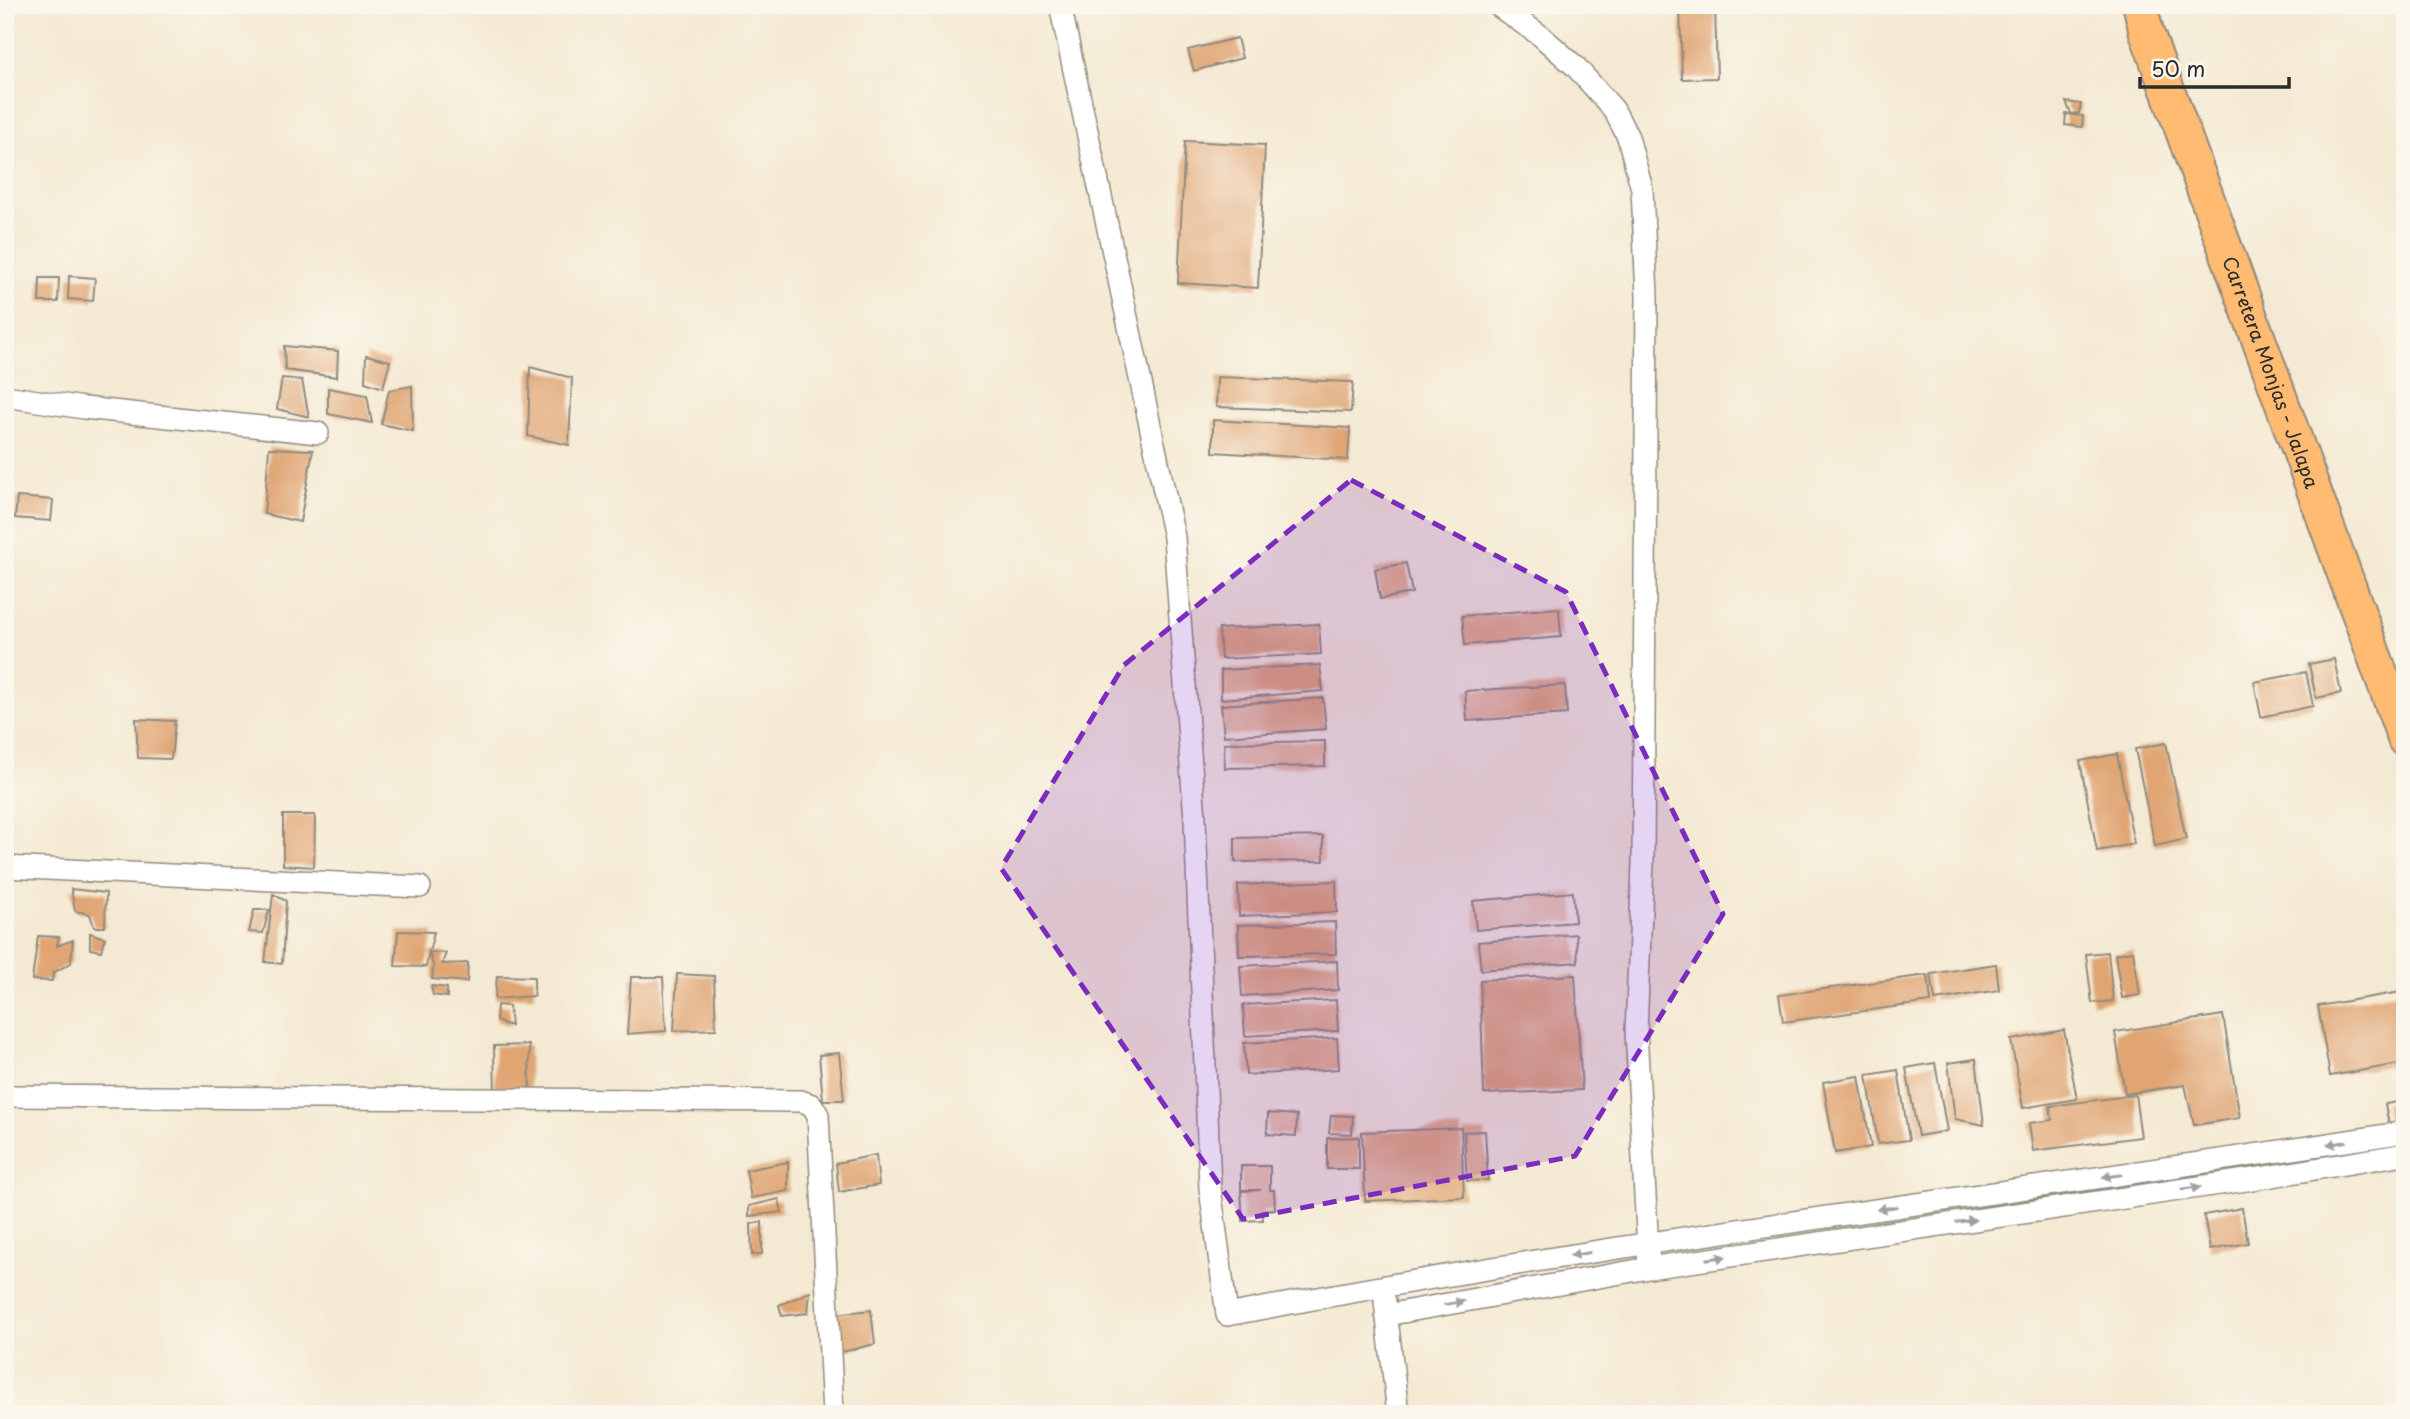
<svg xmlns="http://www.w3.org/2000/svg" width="2410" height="1419" viewBox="0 0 2410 1419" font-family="'Playpen Sans',sans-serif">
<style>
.building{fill:#e0a573}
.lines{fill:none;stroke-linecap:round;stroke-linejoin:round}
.minor-casing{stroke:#908a7e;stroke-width:24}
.primary-casing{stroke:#908a7e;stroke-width:37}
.minor{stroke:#fff;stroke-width:21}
.primary{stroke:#ffbb71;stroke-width:33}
.oneway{fill:#a0a0a0}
.marked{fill:#7b2cbf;fill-opacity:0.2;stroke:#7b2cbf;stroke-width:5;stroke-dasharray:14 9;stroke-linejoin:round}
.labels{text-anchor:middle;stroke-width:6;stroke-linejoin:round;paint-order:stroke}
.street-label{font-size:19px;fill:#2b2b2b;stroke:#fbf7ec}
</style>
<rect width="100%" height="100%" fill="#fbf7ec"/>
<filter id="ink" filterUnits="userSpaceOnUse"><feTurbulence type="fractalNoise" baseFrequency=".0143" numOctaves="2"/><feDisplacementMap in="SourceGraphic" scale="14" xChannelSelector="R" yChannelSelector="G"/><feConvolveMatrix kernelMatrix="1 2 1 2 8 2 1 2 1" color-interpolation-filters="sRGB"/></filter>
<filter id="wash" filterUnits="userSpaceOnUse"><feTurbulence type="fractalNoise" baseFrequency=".00686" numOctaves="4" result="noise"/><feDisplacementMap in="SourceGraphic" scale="28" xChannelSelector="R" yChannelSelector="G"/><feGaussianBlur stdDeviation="1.57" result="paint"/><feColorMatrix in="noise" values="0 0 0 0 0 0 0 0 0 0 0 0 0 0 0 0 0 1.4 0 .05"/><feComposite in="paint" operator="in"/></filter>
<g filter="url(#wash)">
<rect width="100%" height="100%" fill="#f4e9d2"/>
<g id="blocks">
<path class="building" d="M1680,5H1715L1717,78L1682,79Z
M1237,38L1242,58L1194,71L1188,50Z
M2066,102L2081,104L2079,113L2071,114Z
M2066,114L2083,116L2082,127L2065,125Z
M1185,141L1265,145L1258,288L1178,283Z
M69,276L95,278L93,301L68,299Z
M40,278H59L58,302H39Z
M284,346L338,351L337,377L285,370Z
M366,355L390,361L383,388L365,382Z
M530,367L572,378L569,445L528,436Z
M1217,377L1353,382L1351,412L1216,407Z
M282,378L302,380L309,417L277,409Z
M412,386L413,431L381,424L389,390Z
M328,388L367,395L372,423L328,414Z
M1213,420L1350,428L1348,460L1213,452Z
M269,448L313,450L300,522L264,514Z
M17,497L53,500L51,521L15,518Z
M1406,563L1412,593L1380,599L1375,569Z
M1559,608L1561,637L1465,645L1462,616Z
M1319,624L1321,654L1221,659L1219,629Z
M2334,659L2341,693L2316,698L2309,664Z
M1320,665L1323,691L1221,699V670Z
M2306,672L2313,706L2261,717L2254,682Z
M1565,685L1567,714L1467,721L1465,691Z
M1323,698L1326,729L1224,736L1221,705Z
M136,719L175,721L171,759L138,758Z
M1325,741V766L1225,768L1224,743Z
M2166,743L2186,839L2155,846L2135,749Z
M2117,754L2134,844L2097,851L2080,761Z
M283,815H315L314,867L283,865Z
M1323,836L1324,861L1235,862V838Z
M1336,881L1337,912L1239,916L1238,885Z
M71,889L106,893L105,927H94L90,914L75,911Z
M1573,892L1575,922L1476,930L1473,901Z
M273,894L286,901L282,964L265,962Z
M254,910H269L263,933L249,932Z
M1335,922L1336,954L1239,956L1238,925Z
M398,931L434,932L429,952L446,953L442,964L468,963L467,982L432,979L433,965L429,952L426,967L395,966Z
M90,933L105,938L101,951L90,949Z
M1576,934L1578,962L1481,970L1478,942Z
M38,936L59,937L57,946L73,940L71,963L53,973L52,981L32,980Z
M2133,951L2140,995L2122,998L2115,954Z
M2108,952L2113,1001L2092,1003L2086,954Z
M1337,961L1338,990L1242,996L1240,966Z
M1996,964L1999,990L1935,1000L1931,974Z
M677,974L714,976L716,1029L674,1031Z
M1575,975L1582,1090L1484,1094L1480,980Z
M1928,975L1931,1002L1783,1022L1779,995Z
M497,976L534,977V996L495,999Z
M631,977H663L666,1031L627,1034Z
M431,986L447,988V997L433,995Z
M2401,992L2405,1010V1063L2330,1076L2318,1006Z
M1336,1000L1338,1031L1245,1036L1243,1005Z
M497,1005L509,1006L511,1026L496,1021Z
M2223,1015L2240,1118L2194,1125L2185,1085L2125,1094L2115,1032Z
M2064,1030L2077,1099L2023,1108L2011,1040Z
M1337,1038L1339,1069L1246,1075L1244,1043Z
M529,1045L530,1098H495L494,1046Z
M839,1053L844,1100H823L819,1055Z
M1976,1059L1984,1125L1955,1119L1948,1063Z
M1935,1063L1947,1131L1918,1136L1906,1068Z
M1898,1070L1909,1140L1878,1144L1867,1075Z
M1859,1076L1871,1147L1835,1153L1823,1082Z
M2135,1095L2141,1137L2033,1151L2029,1123L2052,1120L2050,1106Z
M2405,1101V1124L2389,1126L2385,1104Z
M1268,1113L1297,1115L1296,1136L1267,1134Z
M1331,1115L1353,1116L1352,1134L1329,1133Z
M1461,1128L1464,1197L1365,1201L1362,1132Z
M1485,1131L1488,1180L1467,1181L1464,1132Z
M1359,1137V1169H1327V1138Z
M876,1155L879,1185L839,1192L836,1163Z
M788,1162V1191L751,1198L746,1170Z
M1241,1166H1270V1190H1274L1275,1209L1262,1210L1263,1220L1243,1221L1241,1191L1261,1190H1241Z
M779,1199L782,1212L749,1216V1206Z
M2242,1208L2248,1243L2210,1250L2204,1215Z
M762,1222V1254L752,1255L751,1224Z
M810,1292L808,1313L782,1316L779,1305Z
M871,1310L875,1344L838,1353L835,1314Z"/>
</g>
</g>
<g filter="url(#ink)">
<use href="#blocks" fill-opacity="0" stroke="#908a7e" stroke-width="2"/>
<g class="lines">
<g class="minor-casing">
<path id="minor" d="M1060,5L1174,537L1195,819L1210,1188L1227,1315C1617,1240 2012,1194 2405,1132
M1497,5L1541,36L1576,67L1614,110L1628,137L1642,189L1647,296L1643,863L1636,1031L1649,1268
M5,396L84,408L318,433
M5,867L420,887
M5,1096L801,1101L812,1105L818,1115L833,1414
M1385,1301L1398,1414
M1386,1315L1649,1268L2260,1178L2405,1154"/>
</g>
<g class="primary-casing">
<g id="primary">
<path id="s1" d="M2140,5L2146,31L2405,740"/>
</g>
</g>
<use href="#minor" class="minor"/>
<use href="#primary" class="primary"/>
</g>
<defs><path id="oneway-solid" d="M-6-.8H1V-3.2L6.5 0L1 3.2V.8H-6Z" transform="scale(1.75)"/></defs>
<g class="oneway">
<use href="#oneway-solid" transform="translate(2337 1143) rotate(171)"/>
<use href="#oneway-solid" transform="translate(2112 1176) rotate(172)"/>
<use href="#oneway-solid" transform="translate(2191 1188) rotate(-8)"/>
<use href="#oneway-solid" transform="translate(1887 1208) rotate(172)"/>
<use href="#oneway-solid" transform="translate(1966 1221) rotate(-8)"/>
<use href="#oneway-solid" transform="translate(1580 1254) rotate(171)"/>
<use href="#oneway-solid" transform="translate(1716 1258) rotate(-8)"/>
<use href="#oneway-solid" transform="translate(1454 1303) rotate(-10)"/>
</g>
</g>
<path class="marked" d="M1351,480L1566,592L1723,914L1575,1156L1243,1219L1001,868L1124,665Z"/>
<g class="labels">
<g class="street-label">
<text dy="7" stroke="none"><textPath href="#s1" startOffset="390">Carretera Monjas - Jalapa</textPath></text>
</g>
</g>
<rect width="2410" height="1419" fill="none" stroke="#fbf7ec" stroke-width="28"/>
<path d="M2140 77v10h149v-10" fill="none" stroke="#2b2b2b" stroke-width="3.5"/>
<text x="2151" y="77" font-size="21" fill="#2b2b2b" stroke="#fbf7ec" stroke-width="5" paint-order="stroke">50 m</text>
</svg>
